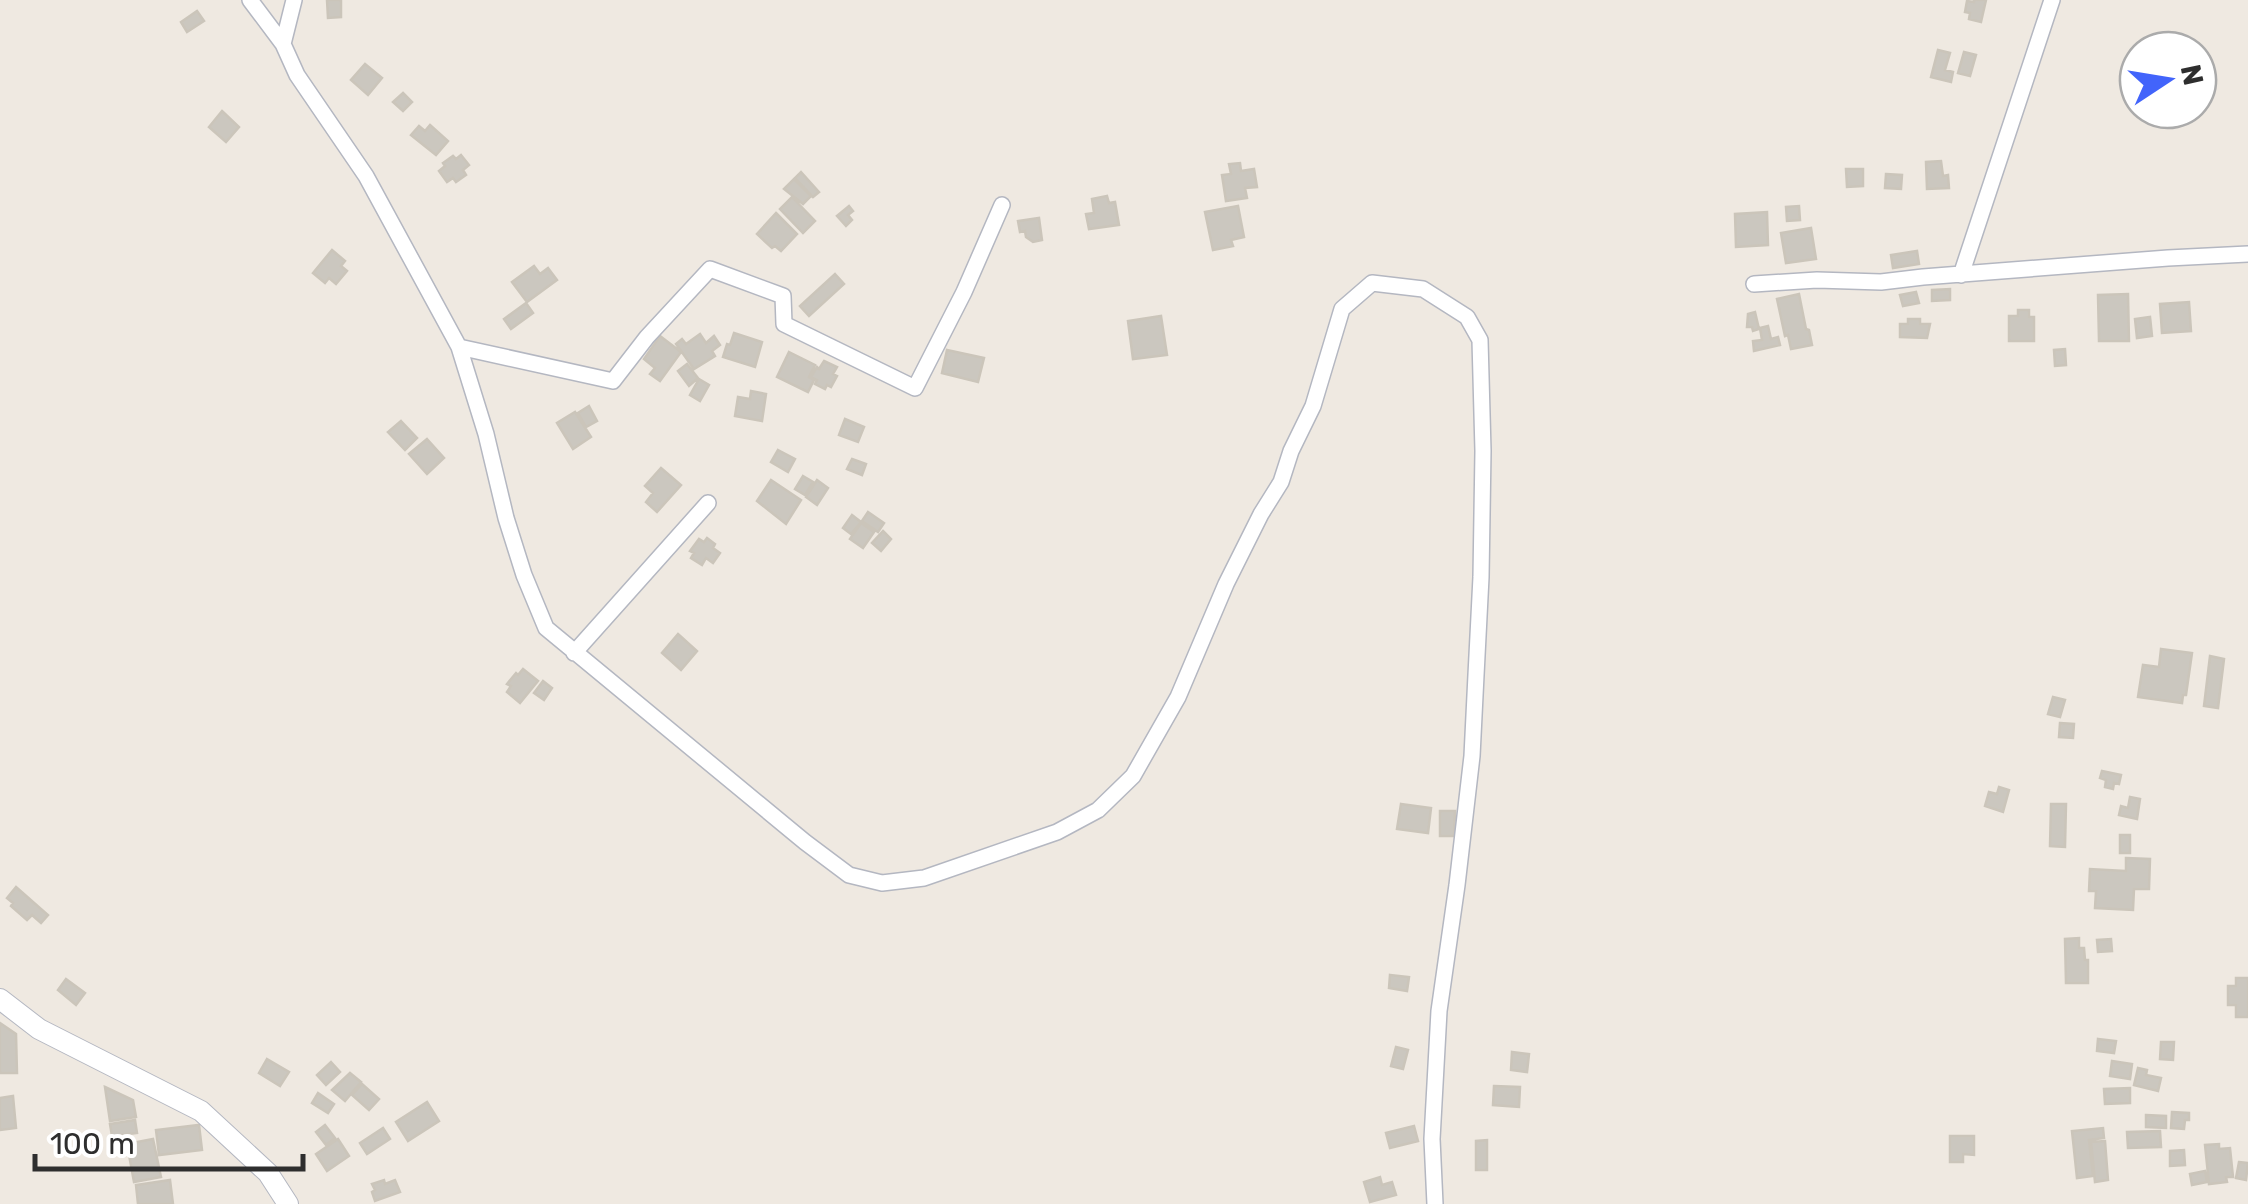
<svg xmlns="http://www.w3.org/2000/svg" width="2248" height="1204" viewBox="0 0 2248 1204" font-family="Rubik,sans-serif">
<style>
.building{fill:#cbc7bf;stroke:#cbc5ba;stroke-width:2.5}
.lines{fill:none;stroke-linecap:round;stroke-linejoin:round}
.minor-casing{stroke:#b4b7c1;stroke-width:18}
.tertiary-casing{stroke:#b4b7c1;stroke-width:22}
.minor{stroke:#fff;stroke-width:15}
.tertiary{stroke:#fff;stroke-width:20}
</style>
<rect width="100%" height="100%" fill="#efe9e1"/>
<path class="building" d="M327,0H341V17L328,18Z
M1974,0H1986L1981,22L1969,19L1970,13L1965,12L1967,1L1974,2Z
M197,11L204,21L187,32L181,22Z
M1938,50L1950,53L1945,70L1953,72L1951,82L1931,77Z
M1964,52L1976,55L1970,76L1958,73Z
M365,64L382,78L368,95L351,80Z
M403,93L412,102L403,111L393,102Z
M222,111L239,127L226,142L209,127Z
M430,125L448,141L436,155L411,135L419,126L425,131Z
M461,155L469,165L463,170L466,175L456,182L453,178L447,182L439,171L445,166L443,163L453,156L456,159Z
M1941,161L1943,176L1948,175L1949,188L1927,189L1926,162Z
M1240,163L1241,171L1254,169L1257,187L1245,188L1247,198L1226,201L1222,175L1231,174L1229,164Z
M1846,169H1863V186L1847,187Z
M801,172L819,192L813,197L795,178Z
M1886,174L1902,175L1901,189L1885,188Z
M794,179L811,196L803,204L784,189Z
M1107,196L1109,203L1115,202L1119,225L1089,229L1086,214L1094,213L1092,199Z
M792,197L815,221L803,233L780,209Z
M849,206L853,211L848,215L852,220L846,226L837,216Z
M1238,206L1244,237L1231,240L1233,246L1213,250L1205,212Z
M1799,206L1800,220L1787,221L1786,207Z
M1767,212L1768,245L1736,247L1735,214Z
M776,213L797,234L781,251L775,246L772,248L757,234Z
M1039,218L1042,240L1033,242L1026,237L1025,231L1020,232L1018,221Z
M1811,228L1816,259L1786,263L1781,233Z
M332,250L345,261L341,266L347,271L336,284L329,278L325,283L313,273Z
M1917,251L1919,264L1893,268L1891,255Z
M534,266L540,274L548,268L557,280L527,302L512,282Z
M835,274L844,284L809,316L800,306Z
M1950,289V300L1932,301V290Z
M1916,292L1919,303L1903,306L1900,295Z
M1799,294L1806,329L1809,330L1812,345L1791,349L1788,335L1785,336L1777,299Z
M2128,294L2129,341H2099L2098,295Z
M2189,302L2191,331L2162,333L2160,304Z
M526,303L533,313L511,329L504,319Z
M2018,310H2029V317H2034V341H2009V316H2018Z
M1755,312L1759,329L1753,331L1752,327H1747L1748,314Z
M1161,316L1167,355L1133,359L1128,321Z
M2150,317L2152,336L2137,338L2135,319Z
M1908,319H1920V324H1930L1927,338L1900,337V324H1908Z
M1768,326L1771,339L1778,337L1780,345L1754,351L1753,341L1762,340L1760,328Z
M734,333L762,342L755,367L723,357L727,344L730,345Z
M700,334L706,343L714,336L720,345L712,351L715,356L694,369L676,344L682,339L686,344Z
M660,336L681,352L660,381L650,374L655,368L644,359Z
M2065,349L2066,365L2055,366L2054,350Z
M947,350L984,358L978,382L942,373Z
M789,352L815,365L809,377L814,380L808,392L777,377Z
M824,361L837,367L833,374L837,376L831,387L827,385L825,389L815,384L817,380L811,377L817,367L819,369Z
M687,364L698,378L689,386L678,371Z
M699,379L709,385L700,401L690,395Z
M751,391L766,394L762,421L735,416L738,397L750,399Z
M589,406L597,421L586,427L578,413Z
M575,412L591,437L573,449L557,423Z
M845,419L864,427L858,442L839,435Z
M401,421L417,438L405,450L388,432Z
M427,439L444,458L427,474L409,454Z
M778,450L795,459L788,472L771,462Z
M852,459L866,464L862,475L847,469Z
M661,468L681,485L657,512L646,502L653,493L645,486Z
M803,476L813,482L805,495L795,489Z
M771,480L801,500L786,524L757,501Z
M817,480L828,488L817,505L806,497Z
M868,512L884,523L878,532L862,521Z
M852,515L861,522L851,534L843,528Z
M861,523L874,532L863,548L850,539Z
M883,531L891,539L881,551L872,543Z
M707,538L715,544L713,548L720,553L713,563L706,558L702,565L691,558L694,553L690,551L699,539L704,542Z
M678,634L697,651L681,670L662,653Z
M2161,649L2192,653L2186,695H2183L2182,703L2138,697L2143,665L2159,667Z
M2210,656L2224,659L2218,708L2204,706Z
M523,669L538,681L520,703L507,692L511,686L507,684L516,673L518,675Z
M543,681L552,688L544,700L534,693Z
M2053,697L2065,700L2060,717L2048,714Z
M2060,723L2074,724L2073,738L2059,737Z
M2102,771L2121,775L2119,784L2114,783L2113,789L2105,787L2106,780L2100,778Z
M1999,787L2009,790L2003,812L1985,806L1989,792L1997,794Z
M2130,797L2140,799L2137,819L2119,815L2121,806L2128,808Z
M1401,804L1431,808L1428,833L1397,829Z
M2051,804H2066L2065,847L2050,846Z
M1440,811H1455L1454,836H1440Z
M2120,835H2130V853H2120Z
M2126,858L2150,859L2149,889H2134L2133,910L2095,908L2096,891H2089L2090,869L2126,871Z
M16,887L48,915L41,923L32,915L27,920L11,906L13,903L7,898Z
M2079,938V948H2084L2085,960H2088V983H2066L2065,939Z
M2111,939L2112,951L2098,952L2097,940Z
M1390,975L1409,977L1407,991L1389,988Z
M2236,978H2248V1017H2236V1005H2228V986H2236Z
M66,979L85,993L76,1005L58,990Z
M0,1023L16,1034L17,1073H0Z
M2098,1039L2116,1041L2114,1053L2097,1051Z
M2161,1042H2174L2173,1060L2160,1059Z
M1396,1047L1408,1050L1403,1069L1391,1066Z
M1512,1052L1529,1054L1527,1072L1511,1070Z
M267,1059L289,1072L280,1086L259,1073Z
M2112,1061L2132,1064L2130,1079L2110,1076Z
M331,1062L340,1072L326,1085L317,1075Z
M2138,1068L2147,1070L2146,1075L2161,1078L2158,1091L2134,1085Z
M350,1073L361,1082L345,1101L332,1090Z
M362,1084L379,1099L369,1110L352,1095Z
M1494,1086L1520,1087L1519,1107L1493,1105Z
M105,1087L133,1100L136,1117L110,1121Z
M2130,1088V1103L2105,1104L2104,1089Z
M318,1093L334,1104L328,1113L312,1103Z
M13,1096L16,1128L0,1130V1098Z
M427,1102L439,1121L408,1141L396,1122Z
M2172,1112L2189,1113V1120H2185L2184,1129L2171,1128Z
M2146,1115L2166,1116V1128L2146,1127Z
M135,1120L137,1133L112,1136L110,1124Z
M199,1125L202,1150L159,1155L156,1130Z
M325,1125L335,1138L326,1145L316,1132Z
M1414,1126L1418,1141L1390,1148L1386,1133Z
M383,1128L390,1139L367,1154L360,1143Z
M2103,1128L2104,1138L2089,1140L2093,1176L2077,1178L2072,1131Z
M2160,1131L2161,1147L2128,1148L2127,1132Z
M1950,1136H1974V1155L1963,1154V1162H1950Z
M153,1139L161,1177L134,1182L127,1144Z
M338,1139L349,1156L327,1171L316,1154Z
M1487,1140V1170H1476V1141Z
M2105,1141L2108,1180L2095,1182L2091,1142Z
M2219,1144V1149L2230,1148L2233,1177H2226L2227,1182L2209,1184L2205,1145Z
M2184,1150L2185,1165L2170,1166V1151Z
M2239,1162L2248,1163L2246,1180L2236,1178Z
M2205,1171L2207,1182L2192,1185L2190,1174Z
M1380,1177L1382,1185L1392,1182L1396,1195L1370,1202L1364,1182Z
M170,1180L173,1204H138L136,1185Z
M384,1180L385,1184L395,1180L400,1192L375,1201L372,1192L375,1190L372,1184Z"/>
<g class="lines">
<g class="minor-casing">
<path id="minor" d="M250,0L283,44L297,75L366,176L459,347L486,434L506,518L524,575L546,628L805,842L849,875L882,883L924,878L1057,832L1098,810L1133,776L1178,697L1226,584L1261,514L1281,482L1291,451L1313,406L1342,309L1372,283L1423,289L1467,317L1480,340L1483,451L1481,577L1476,675L1472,756L1457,885L1439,1011L1432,1139L1435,1204
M283,44L294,0
M1961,275L2052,0
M1754,284L1817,280L1881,282L1923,277L2168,258L2248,254
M459,347L613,381L647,337L710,269L783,296L784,324L915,388L964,292L1002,205
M574,653L708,503"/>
</g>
<g class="tertiary-casing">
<path id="tertiary" d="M0,999L39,1029L201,1111L268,1173L288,1204"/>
</g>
<use href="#minor" class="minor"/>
<use href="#tertiary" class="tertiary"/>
</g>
<g transform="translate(2168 80) rotate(78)"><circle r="48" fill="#ffffff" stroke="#ababab" stroke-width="2.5"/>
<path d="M0-8L18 38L0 25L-18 38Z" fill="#4264fb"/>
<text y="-15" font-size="28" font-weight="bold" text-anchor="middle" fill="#2e2e2e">N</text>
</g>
<path d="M35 1154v15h268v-15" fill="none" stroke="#2e2e2e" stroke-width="5"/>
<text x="50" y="1154" font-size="30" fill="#2e2e2e" stroke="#ffffff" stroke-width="8" paint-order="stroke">100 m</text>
</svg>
